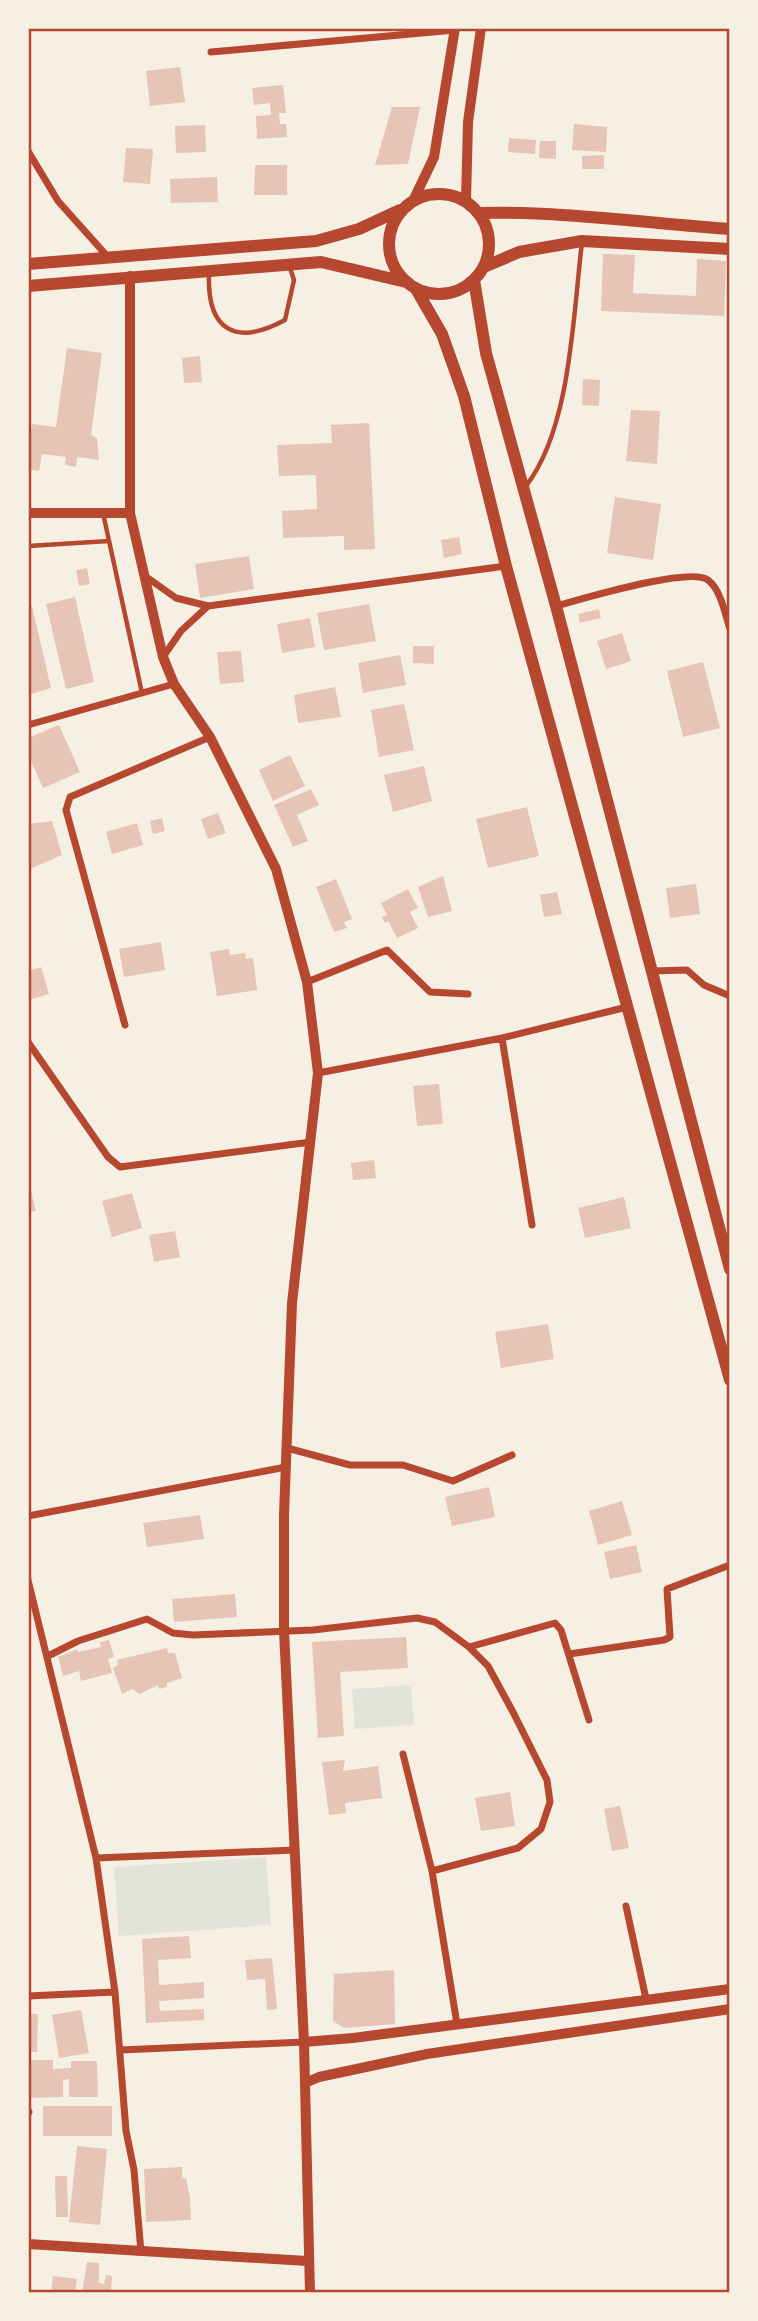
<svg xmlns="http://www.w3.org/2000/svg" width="758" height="2321" viewBox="0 0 758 2321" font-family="'Alegreya Sans',sans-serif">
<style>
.green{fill:#e2e4dc}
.building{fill:#e6c5b7}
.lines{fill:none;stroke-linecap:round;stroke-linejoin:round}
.service{stroke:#b5482f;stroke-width:4.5}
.minor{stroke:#b5482f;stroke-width:7}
.tertiary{stroke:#b5482f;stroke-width:10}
.secondary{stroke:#b5482f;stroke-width:10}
.primary{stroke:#b5482f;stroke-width:12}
.neatline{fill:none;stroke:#b5482f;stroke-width:2.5}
</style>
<rect width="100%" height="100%" fill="#f6efe4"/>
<path class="green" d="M411,1685L414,1725L355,1729L352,1689Z
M266,1857L271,1925L119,1936L114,1867Z"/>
<path class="building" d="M180,67L185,102L150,106L146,71Z
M283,85L286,113H279L280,124H286L287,137L257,139L256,116L271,115L270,103L254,105L252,88Z
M392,107H420L408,164L375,165Z
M574,124L607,127L606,152L572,150Z
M205,125L206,152L176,153L175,126Z
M509,138L536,140L535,154L508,152Z
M540,141H556V159L539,158Z
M126,148L153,149L150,184L123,182Z
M604,155V169H582V156Z
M255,165H287V195H254Z
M217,177L218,202L171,203L170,179Z
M603,254L635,255L633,293L696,296L697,259L726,261L724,316L601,311Z
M67,348L102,353L91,435L97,438L99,460L77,457L76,467L65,465L66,457L42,454L39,471L28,469V432H31L32,424L56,427Z
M200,356L202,382L184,383L182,358Z
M583,379L600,380L599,406L582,405Z
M631,410L660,411L657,464L626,461Z
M369,423L375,549L344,550V536L283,538L282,511L317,509L316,475L279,476L277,445L332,443L331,425Z
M615,497L661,504L653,560L607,553Z
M459,537L462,554L444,558L441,540Z
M249,556L254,589L200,598L195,564Z
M87,568L90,584L79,586L76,570Z
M75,597L94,682L66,689L46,604Z
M369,604L376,641L324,650L317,613Z
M32,606L51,688L28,695V607Z
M599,609L601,618L580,623L578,614Z
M310,618L315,647L282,653L277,624Z
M622,633L631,661L606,669L597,641Z
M413,646H434V664L413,663Z
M241,651L244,682L220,684L217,652Z
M400,655L406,685L363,693L358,663Z
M703,662L720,728L683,737L667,671Z
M335,687L341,717L298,723L294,695Z
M404,704L414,750L379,757L371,710Z
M59,725L80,772L43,788L28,754V738Z
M290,755L305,786L273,801L259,770Z
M424,766L432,801L393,812L384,775Z
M311,789L319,805L297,815L308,841L293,847L274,805Z
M527,807L539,856L488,868L476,819Z
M218,813L226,833L208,839L201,819Z
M162,818L165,831L153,834L150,821Z
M52,821L62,855L28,870V824Z
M137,823L143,845L112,854L106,832Z
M443,876L452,911L428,917L418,887Z
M336,879L352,919L344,922L347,928L334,932L316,887Z
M696,884L700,914L670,918L666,888Z
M408,889L418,908L410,912L418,928L397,938L388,921L385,923L382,917L387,915L381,903Z
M557,892L562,914L544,917L540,895Z
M161,942L165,970L124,977L119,949Z
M229,949L230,955L245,953L246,959L253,958L257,990L217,996L210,952Z
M41,967L49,994L28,1000V971Z
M439,1084L443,1124L417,1126L413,1086Z
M374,1160L376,1178L353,1180L351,1163Z
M28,1179L36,1211L28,1212Z
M132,1193L142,1228L112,1237L102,1201Z
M624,1197L631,1228L585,1238L578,1208Z
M175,1231L180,1257L154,1262L149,1235Z
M548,1324L554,1359L501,1368L495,1332Z
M489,1487L495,1517L452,1526L445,1497Z
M622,1501L632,1535L598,1545L589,1511Z
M200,1515L204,1539L147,1547L143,1523Z
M636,1545L642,1572L610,1579L604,1552Z
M235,1594L237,1617L174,1622L172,1599Z
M406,1637L408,1668L340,1672L344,1736L318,1738L312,1642Z
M109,1640L114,1657L108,1659L112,1673L81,1681L79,1671L63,1676L58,1657L77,1649L78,1652L101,1647L100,1642Z
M167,1648L168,1653H175L182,1678L167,1683V1687L159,1689L158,1685L140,1694L132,1689L122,1694L113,1668L118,1665L117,1660Z
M345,1760L343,1771L378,1766L382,1798L345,1803L346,1813L329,1815L322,1762Z
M510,1792L515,1826L481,1831L475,1798Z
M620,1806L629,1848L612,1851L604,1809Z
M189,1936L191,1958L158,1960L159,1985L204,1982V1998L159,2001L160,2011L204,2009V2020L146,2023L142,1939Z
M272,1958L277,2009L267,2010L265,1979L247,1980L245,1960Z
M394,1970L395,2024L344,2028L333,2021L334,1974Z
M81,2010L89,2053L59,2058L52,2015Z
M28,2014H38L37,2052H28Z
M28,2060H53V2069L71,2068V2061H97L98,2097H69V2079L63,2080V2097L28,2098Z
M43,2106H112V2136H43Z
M77,2146L107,2149L100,2225L69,2222Z
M182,2167V2178H186L190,2198L191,2220L146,2222L144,2169Z
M55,2176H67L68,2217H56Z
M87,2262L99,2263V2283L104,2284L106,2275L112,2276L111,2293H82Z
M53,2276L77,2279L75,2293H51Z"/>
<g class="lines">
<path class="service" d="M209,274C207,330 235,347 285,320L294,280L289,265
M526,486C571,428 573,315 582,242
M103,513L142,693
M28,546L109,541"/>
<path class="minor" d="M211,52L455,30
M28,151L58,201L108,257
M145,576L176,598L208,606L506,566
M556,606C582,599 690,566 708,580C721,590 725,614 730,629
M163,657L181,631L208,606
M28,725L174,684
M651,971L687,970L704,985L730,996
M307,982L387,950L430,992L468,994
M125,1025L66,810L70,797L210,737
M502,1038L532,1225
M28,1042L108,1157L120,1167L311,1142
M318,1073L502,1038L627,1007
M287,1448L350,1465H403L453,1481L512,1455
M28,1516L286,1467
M28,1580L96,1858L115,1992L126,2131L134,2170L141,2252
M469,1647L555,1623L561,1630L589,1720
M569,1654L664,1640L670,1637L667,1589L730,1565
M48,1656L78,1641L147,1619L173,1633L193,1635L313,1630L417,1618L435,1622L469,1647L488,1666L513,1712L547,1780L550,1802L541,1829L518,1848L432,1871
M403,1754L432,1871L457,2024
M96,1858L295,1850
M626,1906L646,1999
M28,1996L115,1992
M121,2050L304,2042
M28,2112H29"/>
<path class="tertiary" d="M130,276V513L163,657L174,684L210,737L276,869L307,982L318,1073L292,1303L284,1515V1631L304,2042L310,2293
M28,513H130
M304,2042L353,2038L730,1989
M305,2083L319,2077L427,2054L730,2009
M28,2244L307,2261"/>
<path class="secondary" d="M414,199L434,157L455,28
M466,200L468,122L481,28"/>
<path class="primary" d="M389 244a50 50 0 1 1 100 0a50 50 0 1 1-100 0Z
M479,213C563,211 646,223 730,229
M28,264L316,241L359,229L400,210
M484,267L519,252L582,241L730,249
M474,280L486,353L556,606L730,1269
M28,286L321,262L406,282
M416,289L442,334L464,396L506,566L730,1380"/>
</g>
<rect width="758" height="2321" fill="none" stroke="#f6efe4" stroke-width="60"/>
<rect x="30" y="30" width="698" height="2261" class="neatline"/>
</svg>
